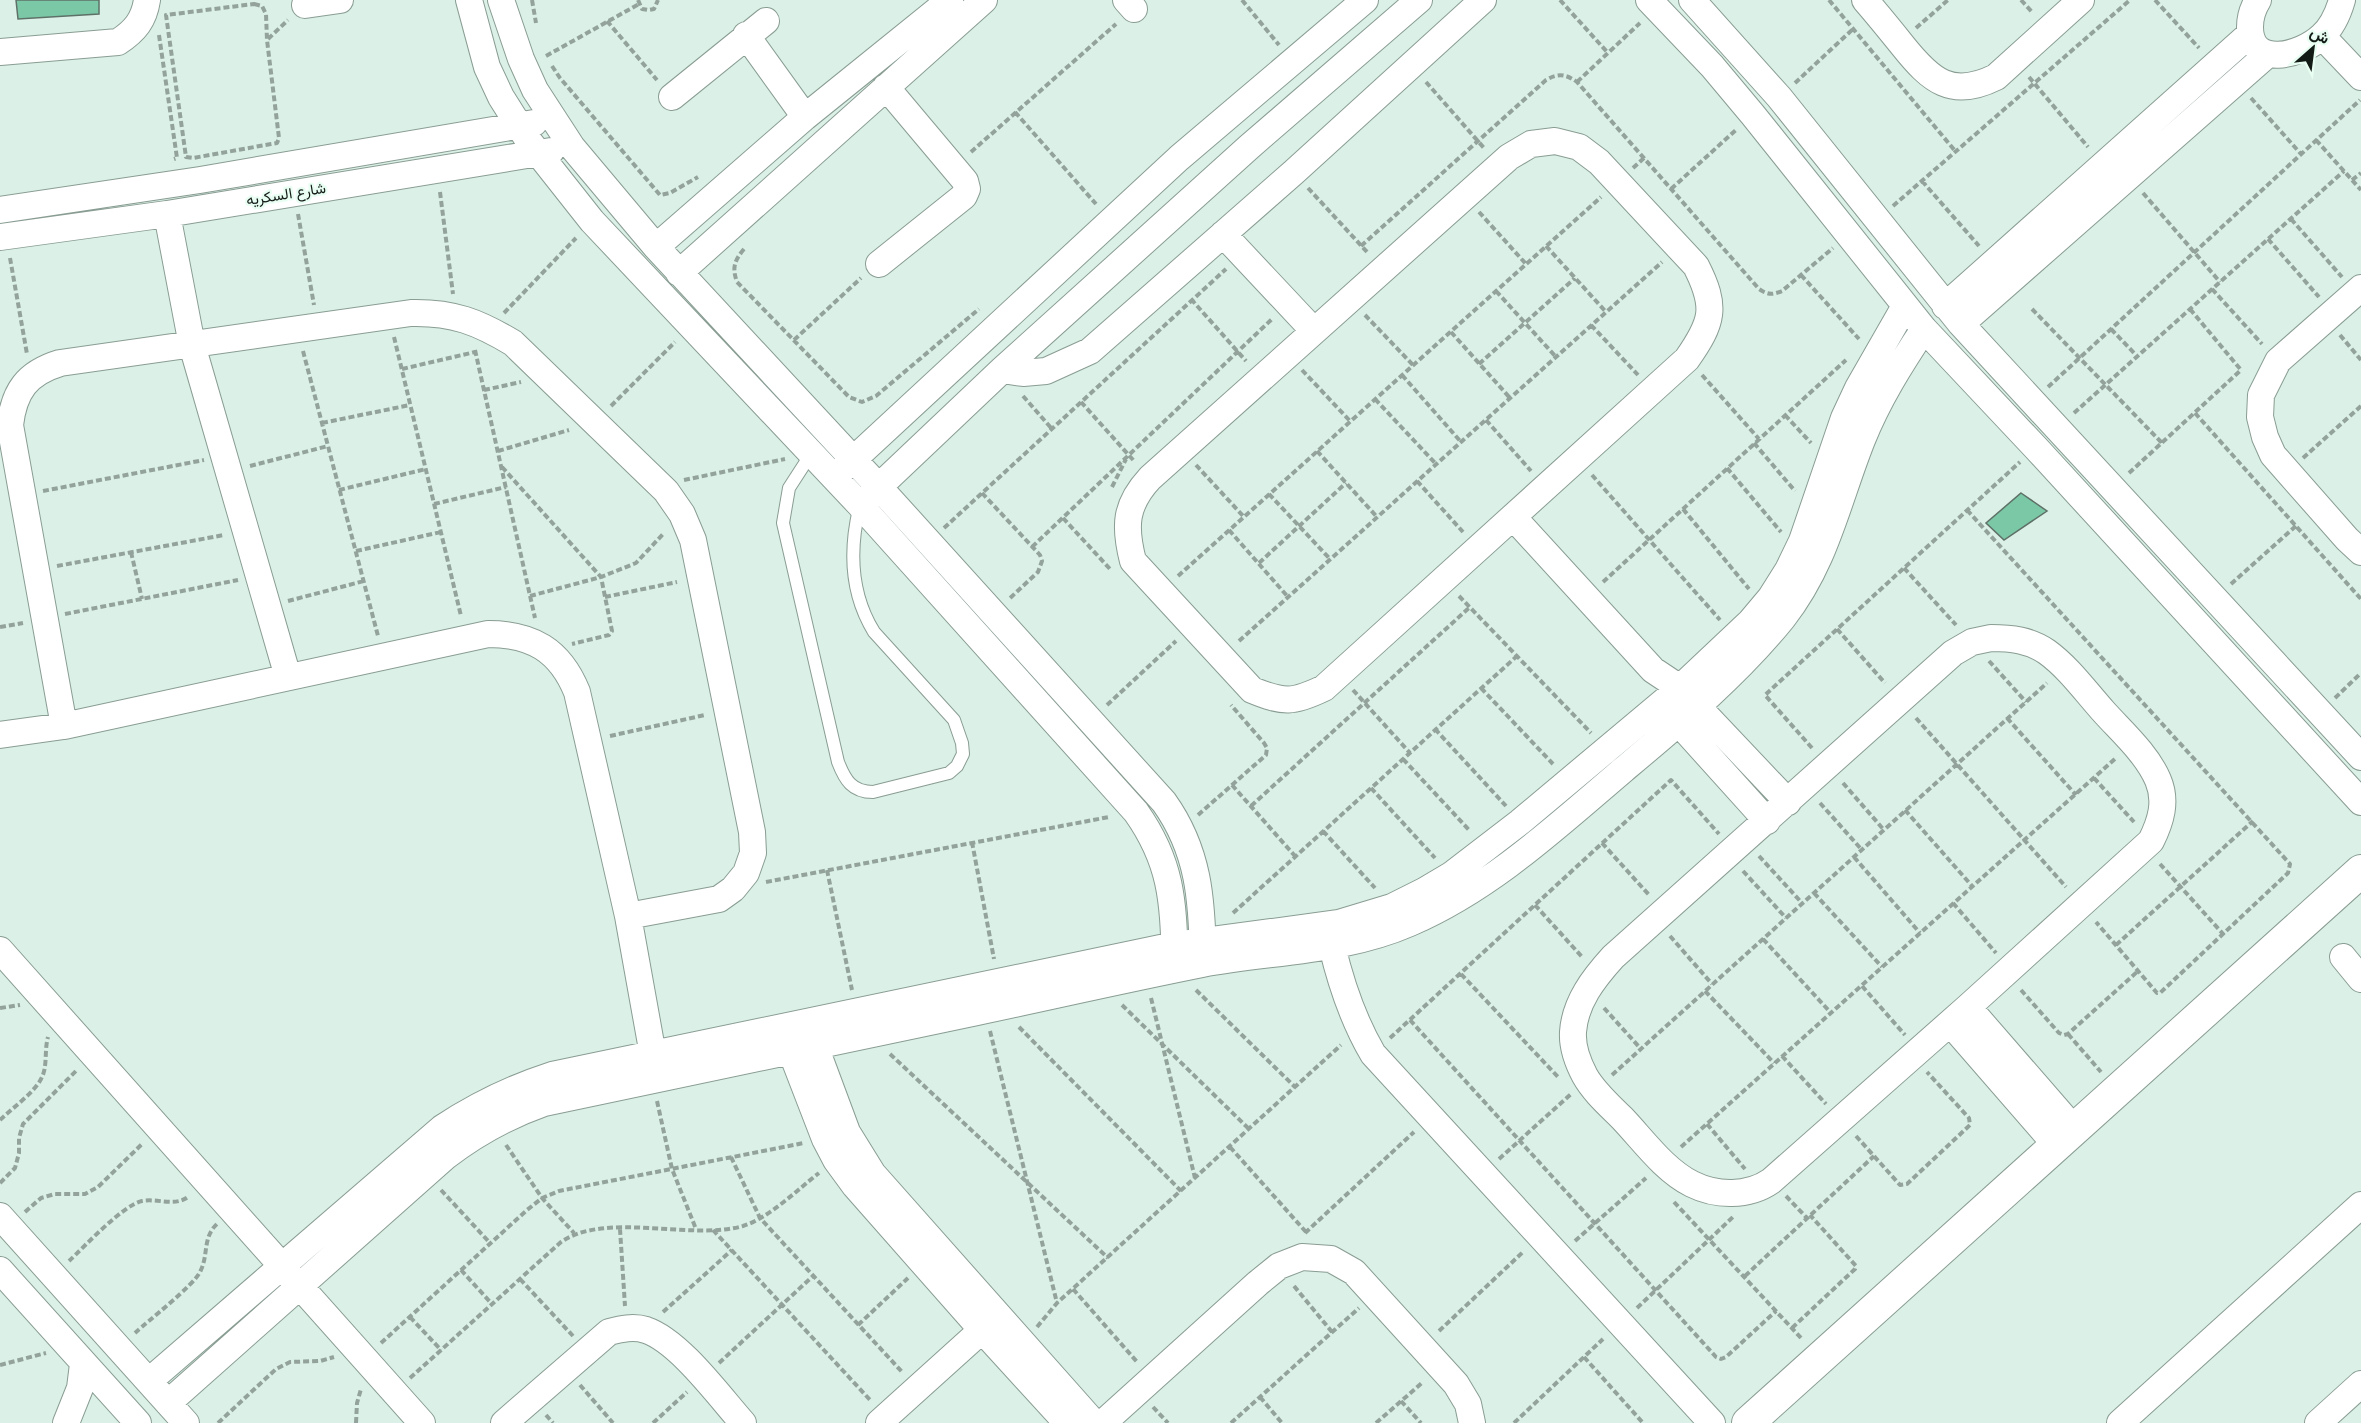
<svg xmlns="http://www.w3.org/2000/svg" width="2361" height="1423" viewBox="0 0 2361 1423" font-family="'Fira Sans',Vazirmatn,sans-serif">
<style>
.building{fill:#7bc8a6;stroke:#5e7168;stroke-width:1.5}
.lines{fill:none;stroke-linecap:round;stroke-linejoin:round}
.service-casing{stroke:#899d93;stroke-width:14}
.minor-casing{stroke:#899d93;stroke-width:28}
.tertiary-casing{stroke:#899d93;stroke-width:34}
.path{stroke:#93a39c;stroke-width:4;stroke-dasharray:6 3;stroke-linecap:butt}
.service{stroke:#fff;stroke-width:12}
.minor{stroke:#fff;stroke-width:26}
.tertiary{stroke:#fff;stroke-width:32}
.labels{text-anchor:middle;stroke-width:4.5;stroke-linejoin:round;paint-order:stroke}
.street-label{font-size:15px;fill:#131b17;stroke:#e8fef3}
</style>
<rect width="100%" height="100%" fill="#dbf0e6"/>
<path class="building" d="M16,0H99V14L18,19Z
M2021,493L2047,511L2004,540L1986,523Z"/>
<g class="lines">
<g class="service-casing">
<path id="service" d="M811,454L789,488L783,523L838,762C845,780 852,792 873,792L949,773L957,766L963,754L962,743L954,720L874,632C850,593 849,549 860,505"/>
</g>
<g class="minor-casing">
<path id="minor" d="M469,0L487,67L501,97L528,140L592,221L860,505L1136,812C1172,863 1173,901 1175,961
M501,0L521,59L535,90L572,147L656,247L878,486L1164,802C1199,851 1202,900 1203,958
M1126,0L1134,9
M1649,0L1712,66L1753,115L1924,329L2036,448L2361,802
M1692,0L1779,97L1961,324L2361,757
M1865,0C1878,15 1891,31 1903,46C1931,81 1952,99 1996,77L2081,0
M2258,0C2253,8 2250,17 2250,27C2250,69 2301,56 2322,36C2332,27 2338,14 2342,0
M305,5L340,0
M746,35L805,117
M2322,36L2361,77
M0,52L118,42C135,31 144,20 147,0
M672,97L766,21
M1555,141L1579,147L1599,162L1696,266C1717,307 1713,322 1687,359L1324,688C1293,703 1284,703 1252,690L1133,561C1124,526 1125,505 1150,478L1509,157L1531,144Z
M0,210L200,180L534,123
M167,214L192,345L288,677
M1223,234L1314,331
M0,237L167,214L551,151
M656,247L805,117L950,0
M879,264L964,196L967,189L965,181L886,87
M679,273L984,0
M2361,288L2278,361L2261,395L2260,417L2265,437L2273,455L2347,539L2361,552
M1945,306L2250,34
M1961,324L2268,54
M1002,370L1023,373L1046,371L1090,351L1294,172L1483,0
M841,471L1179,158L1365,0
M867,498L1002,370L1249,147L1419,0
M1513,517L1653,670L1680,688L1788,802
M1991,638C2011,638 2030,640 2047,652C2069,668 2086,692 2104,712C2122,732 2147,754 2158,780C2167,801 2161,821 2151,841L1968,1007L1771,1181C1748,1197 1716,1196 1692,1184C1664,1170 1643,1140 1622,1118C1609,1105 1594,1092 1585,1076C1578,1063 1572,1048 1573,1032C1575,1002 1594,978 1613,957L1953,653L1972,642Z
M1667,710L1767,821
M64,726L10,425C14,391 27,373 60,363L411,313C453,312 478,322 513,343L666,491L682,514L693,540L752,832L753,853L746,873L733,889L719,899L628,916
M0,735L64,726L488,634C532,634 560,650 577,692L628,916L653,1055
M1332,946C1341,984 1353,1020 1373,1054L1712,1423
M0,950L422,1423
M2343,957L2361,979
M1968,1007L2074,1129
M1950,1023L2056,1145
M815,1046L847,1132L873,1174L1094,1423
M791,1051L825,1139L836,1160L855,1186L982,1330L1067,1423
M0,1216L186,1423
M0,1270L138,1423
M149,1381L442,1128C477,1105 512,1088 552,1075L1175,945L1339,923L1392,907L1424,891L1451,875L1520,822L1680,688L1750,622L1771,597L1788,570L1802,541L1844,418L1858,388L1905,306
M168,1403L445,1157C476,1133 507,1116 544,1103C689,1072 833,1042 977,1012C1052,996 1127,979 1202,964C1272,951 1344,952 1410,923C1491,888 1556,827 1623,770C1679,723 1737,675 1783,618C1826,563 1837,503 1862,440C1878,400 1900,365 1924,329
M66,1423L80,1388L83,1364
M504,1423L609,1332C621,1329 633,1326 646,1330C679,1341 719,1396 743,1423
M879,1423L982,1330
M1103,1423L1258,1283L1279,1266L1302,1257L1331,1259L1354,1272L1456,1384L1468,1404L1472,1423
M2120,1423L2361,1205
M2318,1423L2361,1384"/>
</g>
<g class="tertiary-casing">
<path id="tertiary" d="M1748,1423L2361,871"/>
</g>
<path class="path" d="M532,0L536,23
M638,0L642,9L648,10L654,9L658,0
M1242,0L1279,45
M1560,0L1608,53
M1829,0L1956,152
M2021,0L2033,13
M2155,0L2199,48
M254,4L262,6L266,14L267,40L279,138L277,143L271,144L193,158L186,157L166,15Z
M607,21L657,80
M1916,28L1948,0
M159,35L177,158L174,159
M268,39L288,20
M546,56L639,4
M552,66L560,78L660,195L670,193L698,177
M2029,77L2088,147
M1426,82L1484,148
M1577,82L1640,23
M1795,83L1853,29
M2251,98L2301,154
M1015,112L1096,204
M2316,140L2361,190
M971,152L1116,24
M1633,168L1644,158
M2352,180L2361,173
M1922,181L1979,246
M1308,188L1368,253
M1671,189L1737,129
M440,192L453,294
M2143,193L2220,282
M1893,206L2130,0
M1479,212L1526,264
M298,214L314,305
M2291,219L2342,277
M2268,239L2319,297
M1361,246L1546,80C1558,73 1566,74 1577,82L1759,289C1768,295 1772,295 1782,291L1833,248
M1546,246L1606,312
M744,249C734,261 732,268 737,282L849,397L862,402L876,396L979,309
M10,258L27,354
M1801,275L1859,339
M2212,289L2262,344
M1496,291L1556,357
M1191,299L1246,361
M2032,309L2162,443
M2190,309L2241,370
M504,313L576,238
M1365,315L1413,365
M1591,325L1638,375
M2111,329L2137,356
M1451,332L1510,398
M2340,335L2361,360
M394,337L461,616
M794,340L861,278
M475,350L535,618
M303,351L378,636
M1479,364L1575,278
M402,369L475,352
M1302,370L1350,421
M1402,375L1461,442
M1702,375L1759,439
M2048,387L2360,100
M484,390L521,382
M1023,396L1052,429
M1375,399L1436,464
M1081,402L1135,462
M611,406L675,342
M2074,413L2344,171
M2195,413L2361,599
M1785,415L1811,443
M1486,420L1531,471
M322,423L410,405
M1754,443L1795,491
M498,451L569,430
M1317,451L1377,517
M2303,458L2361,406
M1196,465L1244,517
M250,466L328,446
M502,467L601,577L612,631L609,635L572,644
M1727,468L1781,532
M2129,473L2241,370
M1592,475L1720,620
M684,480L785,459
M1417,481L1463,532
M1112,487L1126,459
M339,490L426,469
M43,491L204,460
M982,493L1040,555L1042,561L1038,572L1009,599
M1269,494L1330,559
M434,504L506,487
M1683,509L1749,589
M1967,510L2290,864L2288,873L2160,993H2157L2096,922
M1063,518L1110,569
M944,528L1226,269
M1229,530L1288,597
M1032,547L1272,319
M356,551L441,532
M131,552L142,599
M1259,563L1346,483
M57,566L224,535
M1904,568L1956,625
M1178,576L1601,197
M1603,582L1846,360
M2231,584L2297,525
M530,596L601,577L636,563L664,533
M1459,596L1591,733
M605,597L677,582
M288,601L364,581
M65,614L238,580
M0,627L23,623
M1837,629L1885,683
M1239,641L1662,262
M1989,661L2026,702
M1481,688L1553,764
M1353,690L1410,753
M2335,698L2361,673
M1107,705L1176,641
M1916,718L2066,887
M2007,718L2076,795
M1435,729L1506,806
M610,736L705,715
M1812,748L1765,695L2020,462
M1403,759L1470,831
M2094,778L2134,822
M1843,783L1884,830
M1232,785L1295,856
M1371,788L1435,858
M1820,803L1862,850
M1251,806L1470,607
M1905,810L1973,887
M1198,815L1266,755L1267,748L1264,743L1231,705
M1323,831L1375,888
M972,842L994,959
M1602,843L1650,896
M1759,856L1802,903
M1854,857L1920,933
M2160,864L2224,935
M827,870L852,990
M1743,871L1786,918
M766,882L1109,817
M1814,893L1882,967
M1953,903L1996,953
M1535,905L1583,958
M1233,913L1517,656
M1670,936L1712,984
M1763,939L1831,1013
M2116,945L2253,821
M1461,974L1559,1078
M1862,986L1905,1035
M1196,990L1295,1087
M2021,990L2059,1033L2064,1035L2068,1034L2138,971
M1705,991L1774,1063
M1151,998L1195,1178
M1122,1005L1249,1129
M0,1008L20,1005
M1604,1008L1641,1049
M1410,1020L1716,1357L1721,1359L1726,1357L1776,1311
M1019,1027L1181,1191
M990,1031L1057,1303
M2068,1034L2101,1072
M1390,1038L1671,780L1719,834
M890,1054L1108,1258
M1782,1056L1826,1104
M1612,1075L2047,683
M657,1101L672,1169L696,1229
M0,1120C11,1109 34,1093 41,1079C48,1067 44,1051 48,1037
M1707,1124L1745,1169
M1856,1136L1900,1185L1907,1184L1970,1125L1969,1118L1927,1072
M506,1145L542,1198L574,1233
M1230,1147L1306,1232
M1681,1147L2116,758
M731,1157L760,1218L903,1373
M1499,1159L1571,1094
M0,1183L15,1168L19,1153V1138L23,1124L77,1070
M441,1190L490,1243
M1786,1196L1807,1218
M1674,1202L1802,1339
M25,1212L41,1198L55,1194H85L98,1187L142,1144
M620,1229L625,1306
M713,1230L871,1401
M1305,1233L1414,1132
M1575,1241L1646,1178
M69,1261C85,1246 123,1205 142,1201C158,1198 174,1207 188,1197
M461,1270L492,1304
M1745,1276L1874,1156
M520,1279L573,1336
M1294,1286L1332,1332
M1073,1289L1138,1363
M1637,1308L1734,1216
M663,1312L732,1250
M410,1317L441,1350
M858,1325L908,1278
M1037,1327L1057,1303L1341,1045
M1792,1328L1855,1269L1856,1266L1810,1215
M1439,1331L1523,1252
M135,1333C148,1321 194,1285 200,1272C209,1255 202,1238 217,1224
M381,1343L527,1210L542,1198L559,1191L804,1143
M1584,1357L1643,1423
M719,1363L813,1276
M0,1365L46,1353
M410,1378L561,1242C606,1211 691,1241 743,1226C769,1218 797,1190 819,1173
M580,1385L613,1423
M1260,1397L1282,1423
M1401,1401L1421,1423
M1153,1407L1168,1423
M546,1415L553,1423
M218,1423L276,1369L290,1362L320,1361L334,1357
M356,1423L357,1403L361,1389
M653,1423L687,1392
M1231,1423L1359,1308
M1376,1423L1423,1382
M1514,1423L1603,1339"/>
<use href="#service" class="service"/>
<use href="#minor" class="minor"/>
<use href="#tertiary" class="tertiary"/>
</g>
<g class="labels">
<g class="street-label">
<text transform="translate(286 194) rotate(-9)" y="5">شارع السكريه</text>
</g>
</g>
<g transform="translate(2313 48) rotate(28)" stroke="#e8fef3" stroke-width="4.5" paint-order="stroke">
<path d="M0-4.5L10 22L0 15L-10 22Z" fill="#131b17"/>
<text y="-9" font-size="16" font-weight="bold" text-anchor="middle" fill="#131b17">ش</text>
</g>
</svg>
